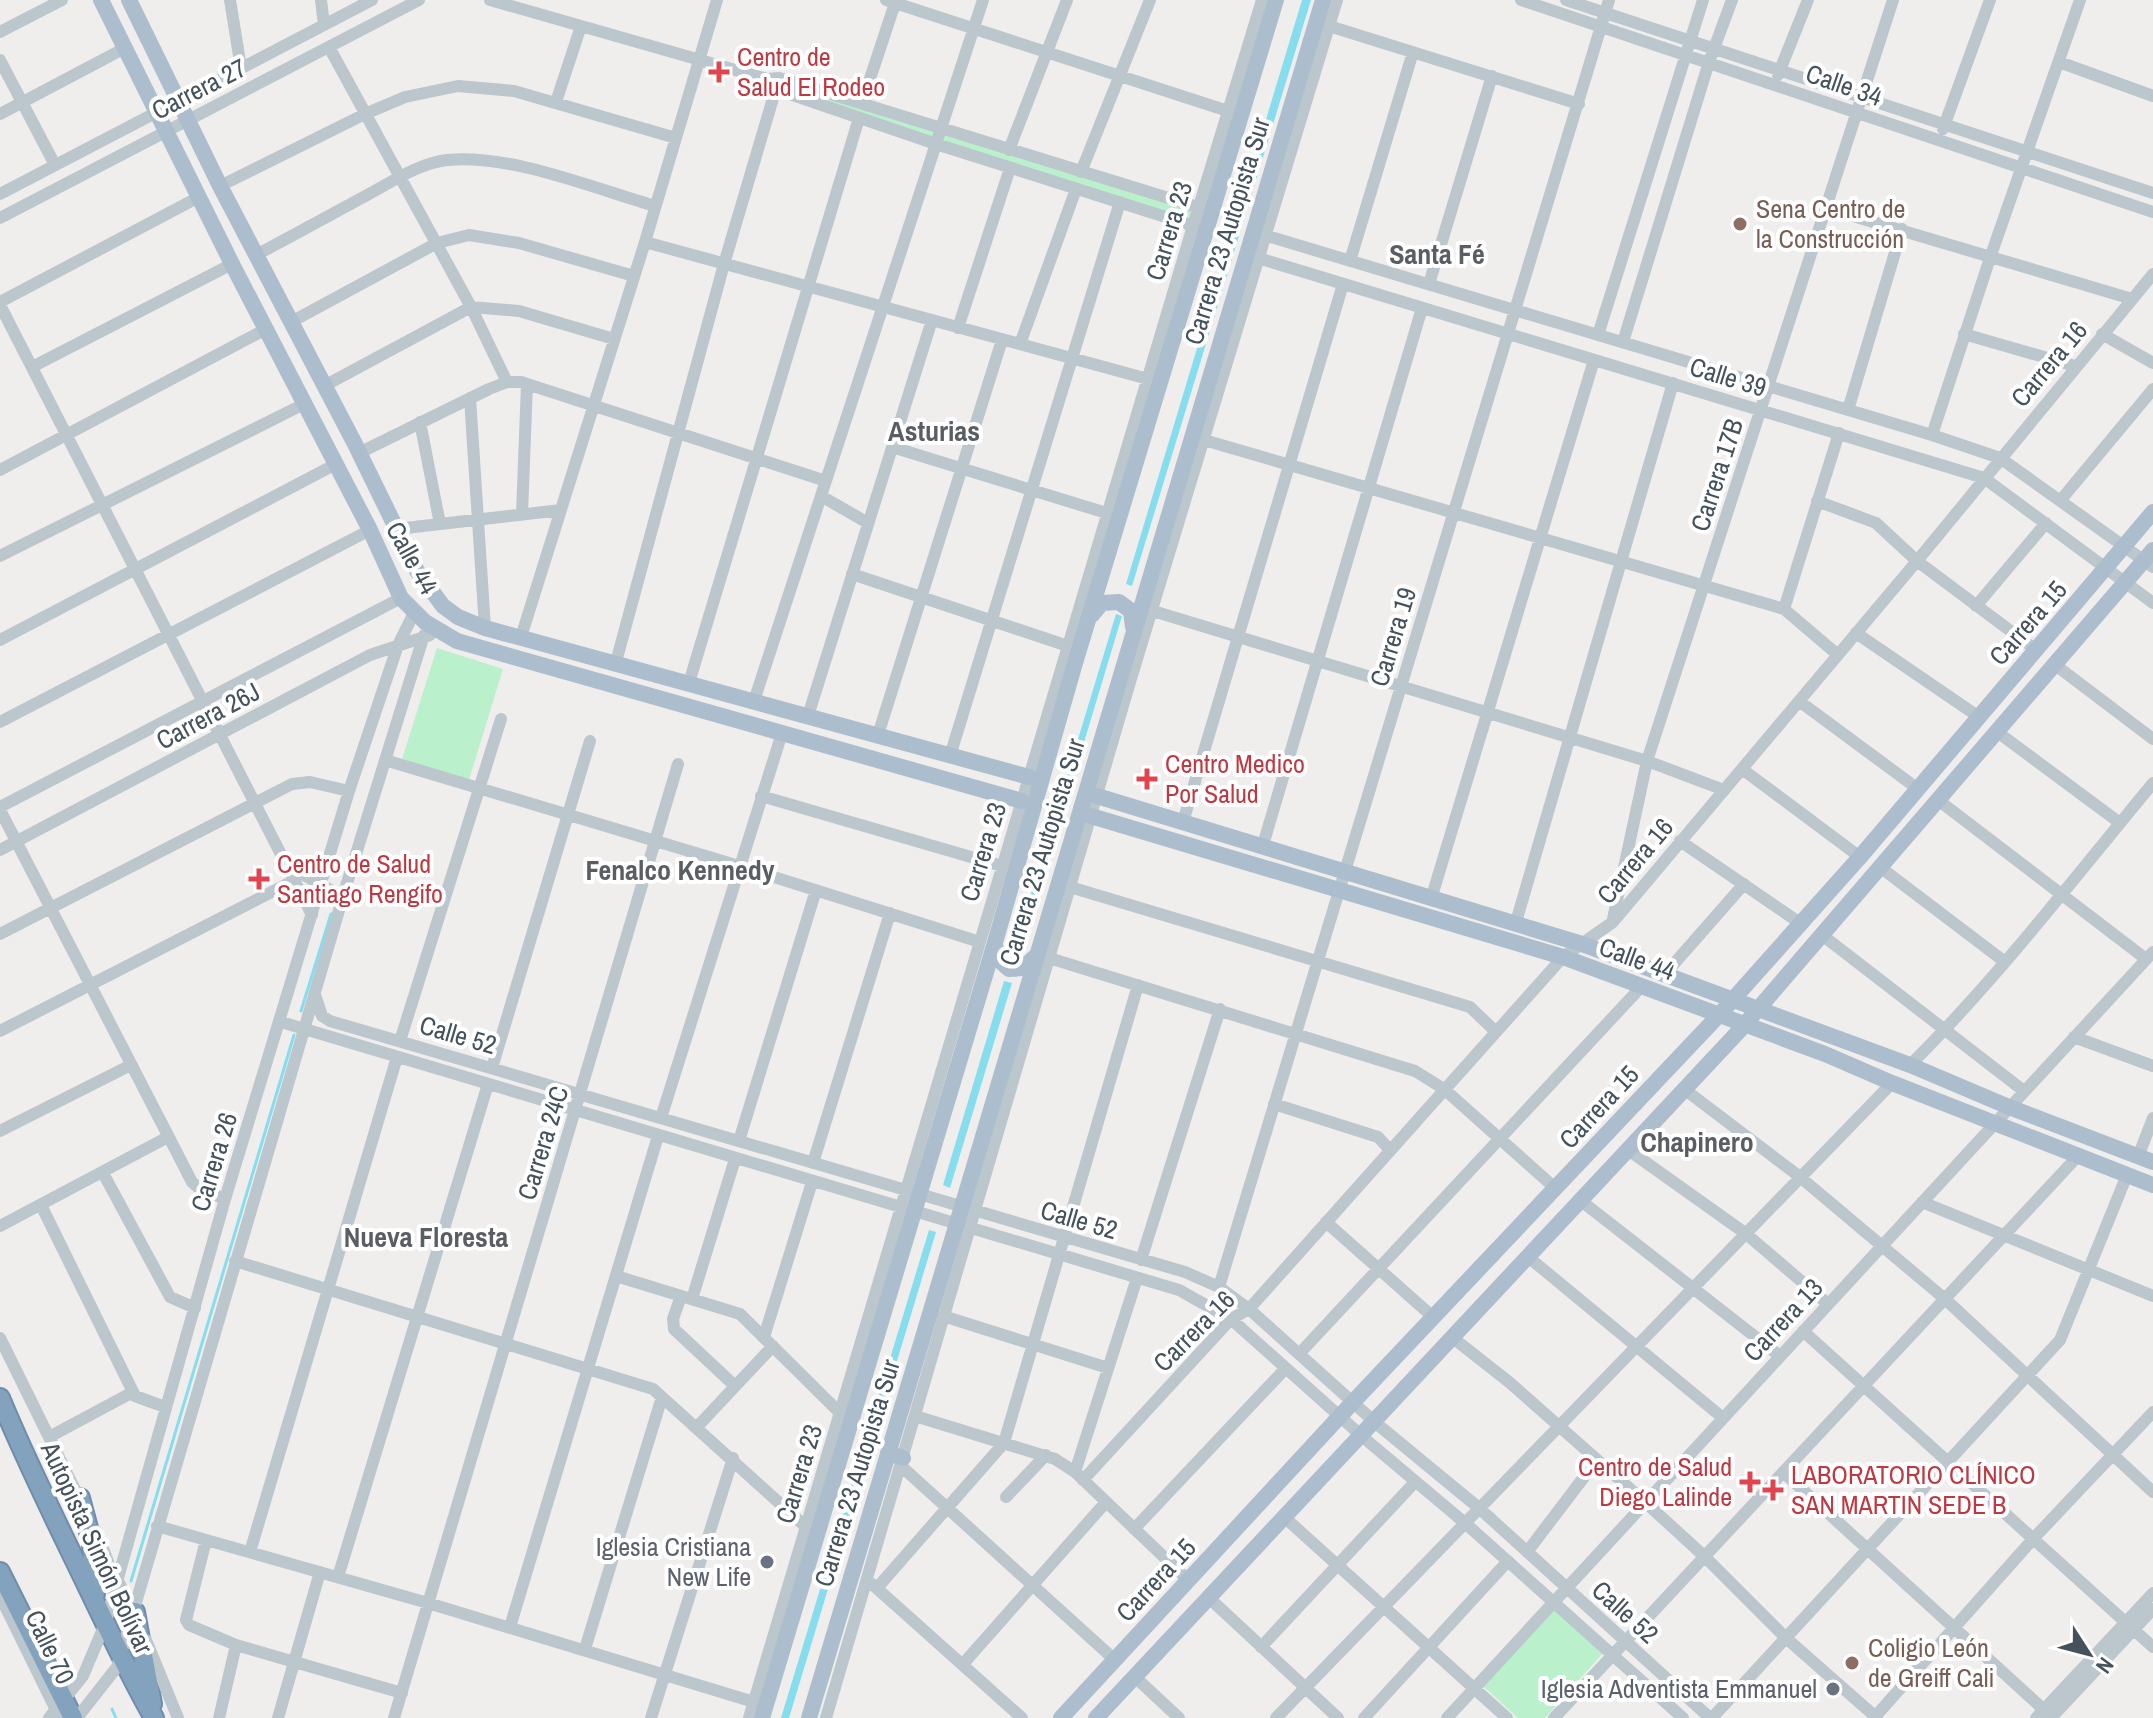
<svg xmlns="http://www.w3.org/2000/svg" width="2153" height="1718" viewBox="0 0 2153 1718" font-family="'Archivo Narrow',sans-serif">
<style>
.green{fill:#baf0cc}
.water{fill:#85ddee}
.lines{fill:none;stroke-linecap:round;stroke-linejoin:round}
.stream{stroke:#85ddee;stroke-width:3}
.highway-casing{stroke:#6f8daa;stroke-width:22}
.minor{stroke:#bbc6cd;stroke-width:12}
.major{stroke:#acbece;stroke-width:16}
.highway{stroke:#83a2be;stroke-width:18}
.health-dot{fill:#e0444e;stroke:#fff;stroke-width:3}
.education-dot{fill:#8d6e63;stroke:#fff;stroke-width:3}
.worship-dot{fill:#6b7280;stroke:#fff;stroke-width:3}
.labels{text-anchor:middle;stroke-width:8;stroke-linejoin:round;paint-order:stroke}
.health-label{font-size:26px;fill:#be3a42;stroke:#fff;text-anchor:start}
.street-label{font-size:26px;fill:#45525b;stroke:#fff}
.education-label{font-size:26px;fill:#785e54;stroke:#fff;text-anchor:start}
.worship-label{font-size:26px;fill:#5b616d;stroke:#fff;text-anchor:end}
.neighbourhood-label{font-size:28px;font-weight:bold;fill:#5a5e63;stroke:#fff}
</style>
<rect width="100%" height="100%" fill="#f0eded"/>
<path class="green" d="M779,78L1199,207L1192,225L775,89Z
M437,648L503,669L469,780L402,759Z
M1554,1610L1603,1653L1545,1718H1518L1483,1686Z"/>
<path class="water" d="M1302,0H1311L1132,586L1126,584Z
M1116,614L1122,616L1021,952L1014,950Z
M1004,981L1012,983L950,1188L943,1185Z
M929,1230L936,1232L789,1718H781Z"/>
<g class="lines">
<path class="stream" d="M301,1011L331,914
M131,1581L294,1035
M112,1709L116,1718"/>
<g class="highway-casing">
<path id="highway" d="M0,1398C28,1466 61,1531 93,1598C113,1639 131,1678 154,1718
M80,1498L92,1543L95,1594
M0,1572L73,1718
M135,1612L152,1704"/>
</g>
<path class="minor" d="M230,0L241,68
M321,0L324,25
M490,0L767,79L779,78L1204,209
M886,0L1228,111
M1521,0L2153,212
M1566,0L2153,193
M1329,26L1579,104
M0,32L62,0
M329,47L471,307L507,382
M0,60L55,165
M2059,62L2153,96
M1778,75L1808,0
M772,85L775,89L936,144L1197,227
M556,102L581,26
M862,103L896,0
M0,114L125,48
M1943,129L1990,0
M1009,150L1067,0
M1081,172L1150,0
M220,186L365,114L405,97L458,86L514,91L676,138
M0,194L372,0
M1826,208L2132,299
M0,218L419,0
M1264,235L1932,435L2000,458L2153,567
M645,242L1148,379
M256,255C294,235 332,214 369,194C393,181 420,163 447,160C508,153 596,189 655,206
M1258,258L1984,478L2153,603
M1350,261L1413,52
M1429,284L1492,76
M0,302L199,197
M0,305L312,915
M291,322L437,243L469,235L519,243L634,276
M958,328L1010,168
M1964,334L2075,366
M2102,334L2153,363
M1598,335L1703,0
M1623,342L1709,62L1732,0
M1020,344L1076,189
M32,367L232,264
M324,386L471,307L519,311L614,339
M470,398L485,628
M1848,410L1902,229
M420,422L440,524
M1932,435L1991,255L2080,0
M1204,440L1784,609L1838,655
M892,447L1113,515
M359,453L489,389L507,382H521L826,481
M0,470L266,329
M821,496L868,523
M1817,501L1876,523L1917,561L2036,650
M2060,501L2153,389
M522,514L527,384
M397,529L561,510
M0,556L304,404
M852,574L1068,646
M1976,606L2046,523
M1784,609L1839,433
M1153,611L1647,761L1724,790
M1856,633L1979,717
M521,637L645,242L717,0
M0,640L336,464
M616,662L724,264L779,78
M2054,664L2153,739
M689,683L859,118
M754,701L983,0
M1799,701L1918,789
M808,716L932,320
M0,722L370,530
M1996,731L2120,823
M878,735L1002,340
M950,756L1120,202
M385,760L739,866L980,942
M1742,769L1860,857
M761,796L1002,866
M1938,800L2146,959
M0,807L401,598
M0,810L192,1182L201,1190L225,1199
M1183,822L1343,284
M1680,841L1800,923
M1263,845L1422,308
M0,850L370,655L430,635
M285,860L304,875L343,897
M1880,867L2005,962
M1070,887L1470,1007L1495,1031
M1432,896L1594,360
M1613,919L1647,761L1893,0
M1516,922L1673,383
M0,934L292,784L310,782L349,791
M1822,935L2024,1091
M1049,958L1415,1071L1444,1089L1555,1188
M1665,974L1744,884
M315,995L322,1016L330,1021L1185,1272L1219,1287L1249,1309L1377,1424L1479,1508L1710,1718
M281,1022L1179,1290L1231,1319L1364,1438L1465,1523L1683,1718
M0,1031L293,881
M2074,1037L2153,1066
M400,1041L501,719
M1910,1065C1998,978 2074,878 2153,783
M492,1068L590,741
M1684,1089L1800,1177L1945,1299L2153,1492
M1274,1104L1378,1137L1390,1150
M661,1118L782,733
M0,1131L131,1065
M739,1141L816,890
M1627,1149L1745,1233L1828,1304
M2138,1157L2153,1118
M813,1163L890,913
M103,1173L170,1297L195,1308
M1580,1200L1780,1356
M1922,1202L2153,1296
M41,1205L135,1396L165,1407
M1326,1222L1433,1317
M0,1226L168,1137
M1527,1256L1723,1418
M1141,1260L1220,1009
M235,1261L653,1389L806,1527
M616,1276L740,1314L840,1413
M1219,1287L1609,0
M681,1296L673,1319L674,1329L735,1386
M692,1299L735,1159
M943,1316L1108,1368
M1803,1331L2153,1647
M764,1337L812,1182
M0,1338L82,1504
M1453,1338L1509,1382L1645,1502L1704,1556L1786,1638L1877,1718
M1299,1354L1642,986
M915,1416L1055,1459L1075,1472L1188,1580
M697,1427L773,1346
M49,1437L133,1392
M901,1466L1115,1660
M1075,1472L1137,1278
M1783,1472L2053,1718
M1083,1480L1231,1319L1249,1309L1563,957L1613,922L1917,561L2153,274
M1006,1497L1046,1455
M1283,1516L1507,1718
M157,1526L428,1603L754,1702
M1134,1529L1286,1368
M96,1531L109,1564L136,1615
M206,1540L186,1620L189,1625L236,1645L402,1693
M250,1552L397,1057
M1527,1552L1597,1460
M338,1577L488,1084
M872,1584L1022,1718
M877,1588L1004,1443L1138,985
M0,1596L59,1716
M1208,1597L1338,1718
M510,1627L658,1136
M146,1640L178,1718
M1261,1647L1415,1482
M585,1649L662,1397
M963,1664L1106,1502
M1135,1677L1179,1718
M49,1718L83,1676L105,1624L225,1199L349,791L398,645L414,613
M77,1718L117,1667L120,1657L347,883L424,635
M219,1718L236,1645
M278,1718L320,1572
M394,1718L678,764
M651,1718L733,1458
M749,1718L1193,226L1262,0
M826,1718L1130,682L1337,0
M1276,1718L1892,1083
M1364,1718L1508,1561
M1447,1718L2153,952
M1554,1718L2078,1156
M1712,1718L2060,1340L2127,1175
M1874,1718L2033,1539L2153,1412
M2036,1718L2153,1593
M2051,1718L2153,1609"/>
<path class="major" d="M101,0L232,264L370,530L401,598L425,622L457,641L1022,801
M129,0L220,186L355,444L417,571L443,606L458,617L485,628L1029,777
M1092,615L1102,603L1119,602L1131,611L1133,627
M1097,796L1582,944L1910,1065L2009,1107L2153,1162
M1091,816L1563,957L1825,1054L1892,1083L2153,1185
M995,945L999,960L1009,969L1023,968L1035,957
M888,1453L903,1458
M762,1718L996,939L1075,663L1276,0
M809,1718L1323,0
M1061,1718L1353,1402L1719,1015L1860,857L2153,512
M1096,1718L1740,1030L2153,550"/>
<use href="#highway" class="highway"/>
</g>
<g class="health-dot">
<path d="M715 60h8v8h8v8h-8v8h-8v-8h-8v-8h8z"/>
<path d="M1143 767h8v8h8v8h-8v8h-8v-8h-8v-8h8z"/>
<path d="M255 867h8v8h8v8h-8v8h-8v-8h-8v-8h8z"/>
<path d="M1746 1470h8v8h8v8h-8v8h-8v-8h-8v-8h8z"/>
<path d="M1769 1478h8v8h8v8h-8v8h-8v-8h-8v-8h8z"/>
</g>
<g class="education-dot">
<circle cx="1740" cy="224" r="8"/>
<circle cx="1852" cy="1663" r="8"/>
</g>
<g class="worship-dot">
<circle cx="767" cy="1562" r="8"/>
<circle cx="1833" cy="1689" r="8"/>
</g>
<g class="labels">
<g class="health-label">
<text x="737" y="66">Centro de<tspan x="737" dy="30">Salud El Rodeo</tspan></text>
<text x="1165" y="773">Centro Medico<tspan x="1165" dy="30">Por Salud</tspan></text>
<text x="277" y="873">Centro de Salud<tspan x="277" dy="30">Santiago Rengifo</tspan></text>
<text x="1732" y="1476" text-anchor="end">Centro de Salud<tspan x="1732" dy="30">Diego Lalinde</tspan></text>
<text x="1791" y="1484">LABORATORIO CLÍNICO<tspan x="1791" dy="30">SAN MARTIN SEDE B</tspan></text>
</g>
<g class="street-label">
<text transform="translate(1844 85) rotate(19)" y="9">Calle 34</text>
<text transform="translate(199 89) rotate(-27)" y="9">Carrera 27</text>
<text transform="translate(1169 231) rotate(-73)" y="9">Carrera 23</text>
<text transform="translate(1227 231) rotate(-73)" y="9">Carrera 23 Autopista Sur</text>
<text transform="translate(2049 364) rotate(-50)" y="9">Carrera 16</text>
<text transform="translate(1728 377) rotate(17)" y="9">Calle 39</text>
<text transform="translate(1717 475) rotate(-72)" y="9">Carrera 17B</text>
<text transform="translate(412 558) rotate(61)" y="9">Calle 44</text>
<text transform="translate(2028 623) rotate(-49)" y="9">Carrera 15</text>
<text transform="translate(1393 637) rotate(-73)" y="9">Carrera 19</text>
<text transform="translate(208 716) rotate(-28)" y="9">Carrera 26J</text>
<text transform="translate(983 852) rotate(-73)" y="9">Carrera 23</text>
<text transform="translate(1042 852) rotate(-73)" y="9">Carrera 23 Autopista Sur</text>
<text transform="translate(1635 861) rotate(-50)" y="9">Carrera 16</text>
<text transform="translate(1637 959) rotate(20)" y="9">Calle 44</text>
<text transform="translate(458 1035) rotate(16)" y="9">Calle 52</text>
<text transform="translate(1599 1107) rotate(-47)" y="9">Carrera 15</text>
<text transform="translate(543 1143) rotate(-73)" y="9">Carrera 24C</text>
<text transform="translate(214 1162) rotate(-73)" y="9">Carrera 26</text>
<text transform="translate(1079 1220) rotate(16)" y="9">Calle 52</text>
<text transform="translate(1783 1320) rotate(-47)" y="9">Carrera 13</text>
<text transform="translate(1194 1331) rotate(-45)" y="9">Carrera 16</text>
<text transform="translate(857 1473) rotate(-73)" y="9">Carrera 23 Autopista Sur</text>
<text transform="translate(799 1474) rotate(-73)" y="9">Carrera 23</text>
<text transform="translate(97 1548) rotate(65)" y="9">Autopista Simón Bolívar</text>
<text transform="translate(1156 1580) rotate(-47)" y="9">Carrera 15</text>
<text transform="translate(1625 1612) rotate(42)" y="9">Calle 52</text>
<text transform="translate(50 1647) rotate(64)" y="9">Calle 70</text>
</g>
<g class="education-label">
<text x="1756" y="218">Sena Centro de<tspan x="1756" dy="30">la Construcción</tspan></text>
<text x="1868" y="1657">Coligio León<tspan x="1868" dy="30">de Greiff Cali</tspan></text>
</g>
<g class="worship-label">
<text x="751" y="1556">Iglesia Cristiana<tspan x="751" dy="30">New Life</tspan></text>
<text x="1817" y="1698">Iglesia Adventista Emmanuel</text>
</g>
<g class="neighbourhood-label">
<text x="1437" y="264">Santa Fé</text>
<text x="934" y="441">Asturias</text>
<text x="680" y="880">Fenalco Kennedy</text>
<text x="1697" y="1152">Chapinero</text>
<text x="426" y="1247">Nueva Floresta</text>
</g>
</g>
<g transform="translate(2089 1654) rotate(126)" stroke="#ffffff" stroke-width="6" paint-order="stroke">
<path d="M0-6L14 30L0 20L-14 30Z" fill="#45525b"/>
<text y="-12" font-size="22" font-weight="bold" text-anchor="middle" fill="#45525b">N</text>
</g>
</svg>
